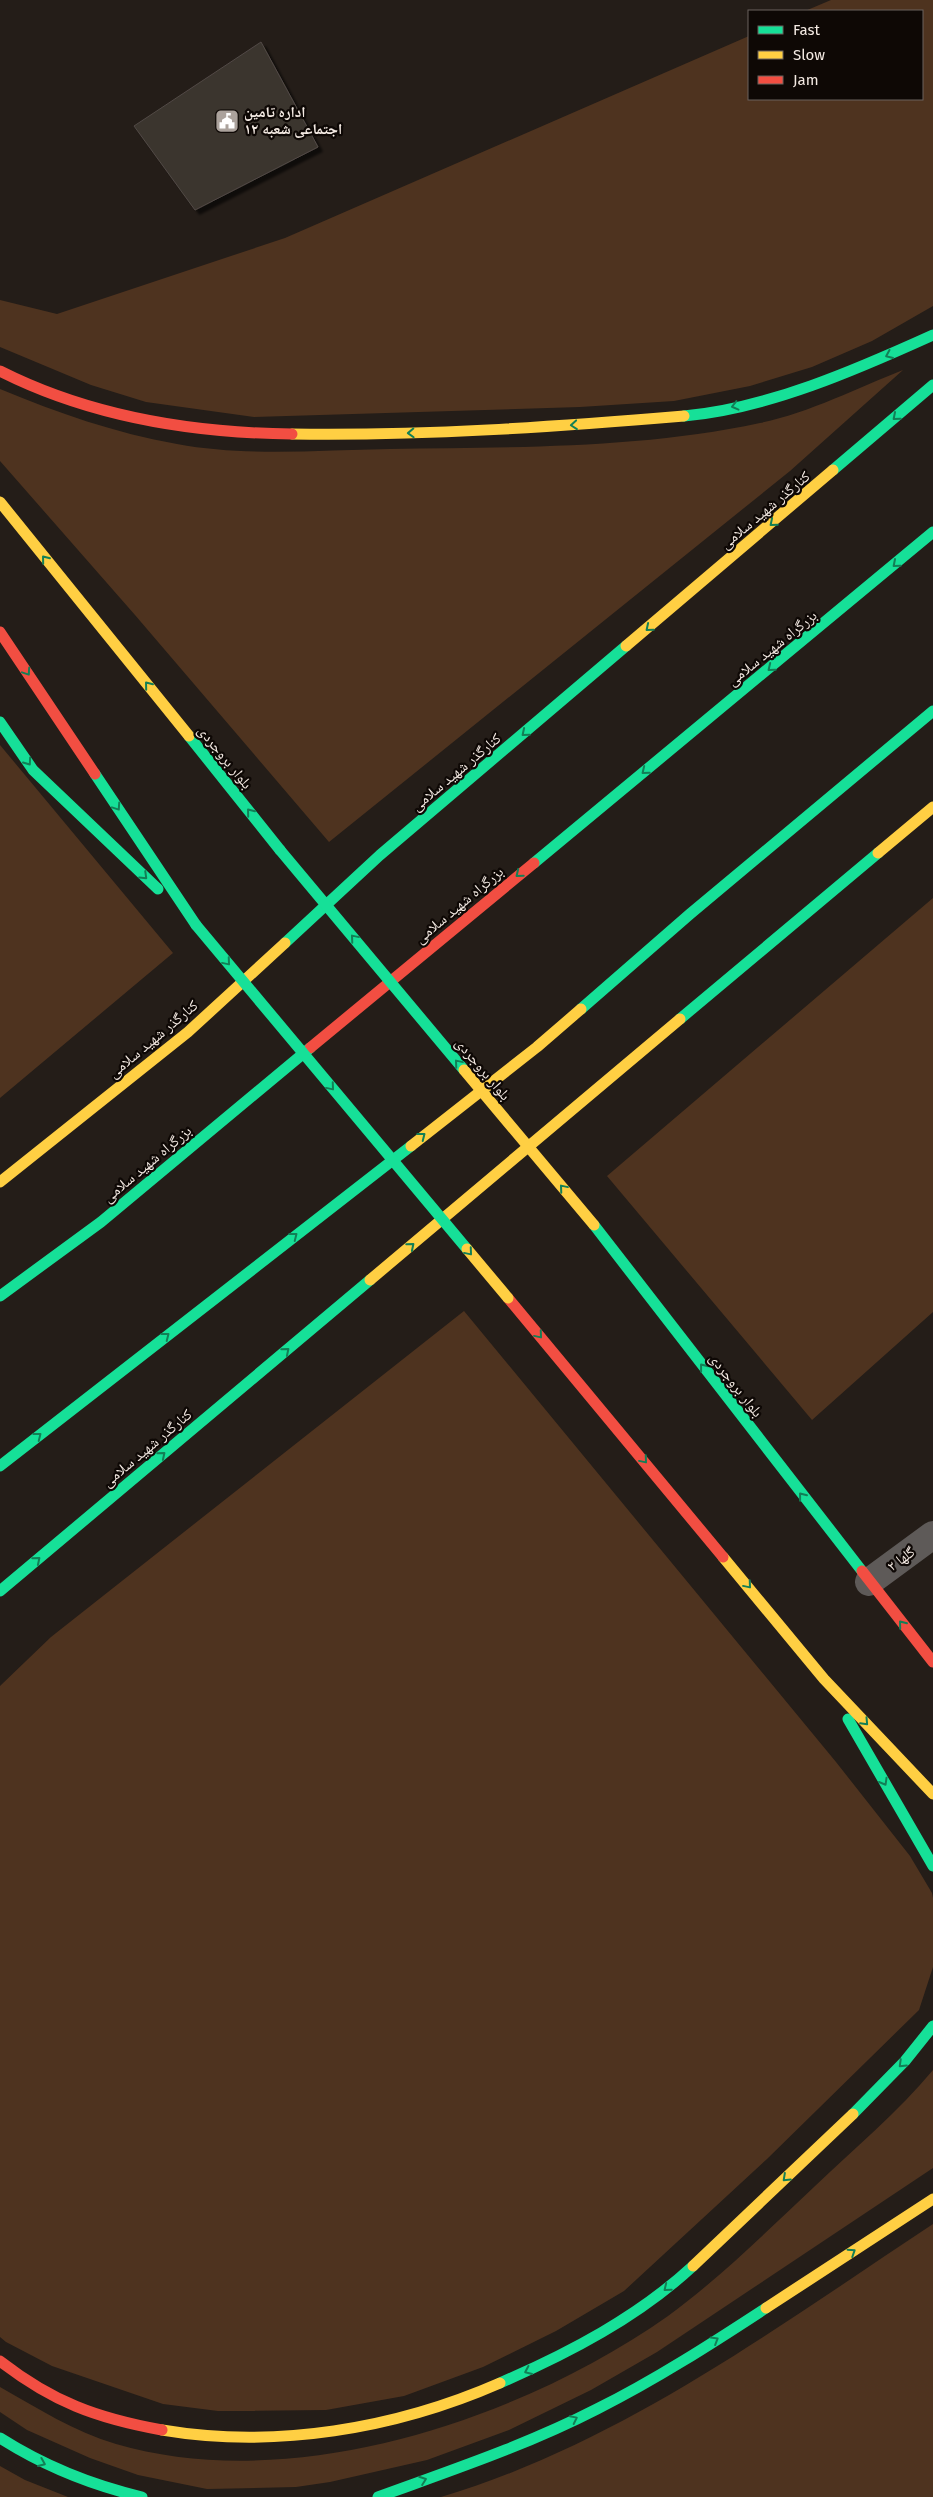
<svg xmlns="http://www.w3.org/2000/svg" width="933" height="2497" viewBox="0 0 933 2497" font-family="'Fira Sans','Noto Naskh Arabic',sans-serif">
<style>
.green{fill:#4e331f}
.building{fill:#3a342e;stroke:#524a46;filter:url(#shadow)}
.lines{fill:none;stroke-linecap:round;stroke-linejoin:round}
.street{stroke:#5e5a58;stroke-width:28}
.fast{stroke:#16e098;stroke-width:11}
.slow{stroke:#ffcf43;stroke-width:11}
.jam{stroke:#f24e42;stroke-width:11}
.fast-bridge{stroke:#16e098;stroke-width:11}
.slow-bridge{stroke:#ffcf43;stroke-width:11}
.oneway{stroke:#127f56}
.labels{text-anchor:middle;stroke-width:4.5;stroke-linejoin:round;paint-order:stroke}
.poi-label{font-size:15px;font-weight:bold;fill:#f4eae3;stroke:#0e0805;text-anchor:start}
.street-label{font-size:15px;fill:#f4eae3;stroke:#0e0805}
</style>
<defs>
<filter id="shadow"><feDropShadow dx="4.5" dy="4.5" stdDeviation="1" flood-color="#0009"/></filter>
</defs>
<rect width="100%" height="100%" fill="#241d18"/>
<path class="green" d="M831,0H933V306L872,341L812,367L750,386L674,401L580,407L254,417L146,402L91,385L0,347V300L57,314L285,238L749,36V99H922V11H805Z
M903,370L790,471L329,842L135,615L0,461V389C58,413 115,433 177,444C246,457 319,450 390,449C513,447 639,449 760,423C809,413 857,388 903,370Z
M0,745L173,953L0,1098Z
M933,898V1312L812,1420L607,1176Z
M464,1311L836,1762L910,1856L932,1893L933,1898V1967L919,2010L767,2159L624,2291L556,2331L483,2367L404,2396L326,2410L218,2411L163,2404L52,2366L6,2342L0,2337V1686L51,1637Z
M933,2070V2168L657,2352L591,2390L509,2430L427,2460L330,2482L296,2487L207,2489L138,2475L90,2458L27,2430L0,2412V2387C37,2408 75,2432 116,2444C294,2496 522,2419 668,2316C720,2278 767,2231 814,2187C854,2149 898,2112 933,2070Z
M933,2224V2497H441C622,2443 777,2327 933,2224Z
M0,2466L25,2480L68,2497H0Z"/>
<path class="building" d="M261,42L318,147L195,210L134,126Z"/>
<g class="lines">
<path class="street" d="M869,1582L933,1535"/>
<path class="fast" d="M684,416C767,409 858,369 933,335
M833,470L933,385
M0,722L33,770L158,889
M189,736L280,850
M95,774L196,925
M534,863L933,532
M285,943L380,855L626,646
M581,1009L690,914L933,711
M680,1019L878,853
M594,1225L862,1571
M0,1296L101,1222L310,1048
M0,1466L411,1146
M0,1591L370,1280
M848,1719L933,1866
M853,2114L905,2061L933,2026
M500,2383C569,2353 638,2317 693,2266
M0,2438C44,2466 91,2485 142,2497
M378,2497C452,2470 527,2445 597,2409C655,2380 711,2344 766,2308"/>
<path class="slow" d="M292,434C423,436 553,427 684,416
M0,502L189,736
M626,646L833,470
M878,853L933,807
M411,1146L537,1047L581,1009
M0,1182L188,1032L285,943
M370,1280L680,1019
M723,1557L824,1679L933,1794
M693,2266L853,2114
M766,2308L933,2199
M162,2430C275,2449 395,2429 500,2383"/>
<path class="jam" d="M0,371C89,416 193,433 292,434
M0,632L95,774
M310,1048L534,863
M508,1298L723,1557
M862,1571L933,1662
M0,2361C53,2402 96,2418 162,2430"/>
<path class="fast-bridge" d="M280,850L464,1070
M196,925L467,1249"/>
<path class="slow-bridge" d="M464,1070L594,1225
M467,1249L508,1298"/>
</g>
<defs><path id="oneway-chevron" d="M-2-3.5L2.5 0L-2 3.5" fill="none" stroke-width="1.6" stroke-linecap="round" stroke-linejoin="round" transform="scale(1.25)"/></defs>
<g class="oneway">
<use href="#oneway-chevron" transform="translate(889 355) rotate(156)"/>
<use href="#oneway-chevron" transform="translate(735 406) rotate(166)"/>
<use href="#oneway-chevron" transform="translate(896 417) rotate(139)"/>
<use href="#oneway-chevron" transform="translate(574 425) rotate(175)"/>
<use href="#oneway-chevron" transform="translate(411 433) rotate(178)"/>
<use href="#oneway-chevron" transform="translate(773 523) rotate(140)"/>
<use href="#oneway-chevron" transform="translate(45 559) rotate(-129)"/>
<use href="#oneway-chevron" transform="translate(896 564) rotate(139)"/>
<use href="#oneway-chevron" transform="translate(649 628) rotate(140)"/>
<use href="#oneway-chevron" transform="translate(771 668) rotate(141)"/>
<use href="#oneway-chevron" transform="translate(27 672) rotate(56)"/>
<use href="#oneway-chevron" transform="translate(148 685) rotate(-129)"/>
<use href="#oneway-chevron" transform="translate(525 733) rotate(140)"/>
<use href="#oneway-chevron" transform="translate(28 762) rotate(55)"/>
<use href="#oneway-chevron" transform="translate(645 771) rotate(141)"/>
<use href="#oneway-chevron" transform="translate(117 807) rotate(56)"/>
<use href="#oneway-chevron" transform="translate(250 812) rotate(-129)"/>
<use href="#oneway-chevron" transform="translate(519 874) rotate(141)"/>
<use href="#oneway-chevron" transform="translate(144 876) rotate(44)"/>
<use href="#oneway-chevron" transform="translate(354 938) rotate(-130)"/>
<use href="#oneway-chevron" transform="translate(227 962) rotate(50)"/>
<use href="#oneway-chevron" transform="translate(458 1063) rotate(-130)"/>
<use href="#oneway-chevron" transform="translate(331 1087) rotate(50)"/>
<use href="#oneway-chevron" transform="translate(422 1136) rotate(-38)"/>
<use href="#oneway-chevron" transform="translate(563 1188) rotate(-130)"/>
<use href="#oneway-chevron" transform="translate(294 1236) rotate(-38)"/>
<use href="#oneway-chevron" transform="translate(411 1246) rotate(-40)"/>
<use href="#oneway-chevron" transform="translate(469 1252) rotate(50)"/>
<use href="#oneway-chevron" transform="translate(539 1335) rotate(50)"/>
<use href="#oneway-chevron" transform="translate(166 1336) rotate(-38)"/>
<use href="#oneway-chevron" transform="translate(286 1351) rotate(-40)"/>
<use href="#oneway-chevron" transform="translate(703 1367) rotate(-128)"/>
<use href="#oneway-chevron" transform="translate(38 1436) rotate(-38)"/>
<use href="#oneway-chevron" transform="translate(162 1455) rotate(-40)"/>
<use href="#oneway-chevron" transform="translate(644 1460) rotate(50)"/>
<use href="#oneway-chevron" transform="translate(802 1496) rotate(-128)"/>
<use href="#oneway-chevron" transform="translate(37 1560) rotate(-40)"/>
<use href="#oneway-chevron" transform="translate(748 1585) rotate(50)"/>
<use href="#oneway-chevron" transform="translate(902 1624) rotate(-129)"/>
<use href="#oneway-chevron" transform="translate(865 1722) rotate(47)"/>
<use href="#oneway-chevron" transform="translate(884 1782) rotate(60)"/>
<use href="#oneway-chevron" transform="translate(902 2064) rotate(136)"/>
<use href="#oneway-chevron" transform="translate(786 2178) rotate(137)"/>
<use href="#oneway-chevron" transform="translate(852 2252) rotate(-33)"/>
<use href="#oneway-chevron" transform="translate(667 2288) rotate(141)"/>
<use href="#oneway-chevron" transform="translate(715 2340) rotate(-31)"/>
<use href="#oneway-chevron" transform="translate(528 2371) rotate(155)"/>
<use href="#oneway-chevron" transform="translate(574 2419) rotate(-26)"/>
<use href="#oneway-chevron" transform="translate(42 2463) rotate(23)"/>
<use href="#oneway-chevron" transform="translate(423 2480) rotate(-20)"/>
</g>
<defs>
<g id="civic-square" transform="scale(1.25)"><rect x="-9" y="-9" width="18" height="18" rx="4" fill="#aba29c" stroke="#0e0805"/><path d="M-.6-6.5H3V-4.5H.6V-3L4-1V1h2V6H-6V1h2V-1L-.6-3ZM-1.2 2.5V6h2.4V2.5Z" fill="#fff"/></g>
</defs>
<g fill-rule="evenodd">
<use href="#civic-square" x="227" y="121"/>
</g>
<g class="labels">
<g class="poi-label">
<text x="244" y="117">اداره تامین<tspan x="244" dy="17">اجتماعی شعبه ۱۲</tspan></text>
</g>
<g class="street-label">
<text transform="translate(765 510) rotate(-40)" y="5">کنارگذر شهید سلامی</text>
<text transform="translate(772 648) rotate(-39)" y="5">بزرگراه شهید سلامی</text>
<text transform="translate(225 757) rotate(51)" y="5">بلوار بروجردی</text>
<text transform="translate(456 772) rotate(-40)" y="5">کنارگذر شهید سلامی</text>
<text transform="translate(459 905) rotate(-40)" y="5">بزرگراه شهید سلامی</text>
<text transform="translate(153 1039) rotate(-40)" y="5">کنارگذر شهید سلامی</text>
<text transform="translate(483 1069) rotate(50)" y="5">بلوار بروجردی</text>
<text transform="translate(147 1164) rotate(-40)" y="5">بزرگراه شهید سلامی</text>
<text transform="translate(736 1385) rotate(52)" y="5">بلوار بروجردی</text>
<text transform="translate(147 1448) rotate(-40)" y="5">کنارگذر شهید سلامی</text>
<text transform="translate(901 1559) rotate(-36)" y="5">گلها ۲</text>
</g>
</g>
<rect x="748" y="10" width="175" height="90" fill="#0e0805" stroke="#6a625e"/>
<rect x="758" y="26" width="25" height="8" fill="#16e098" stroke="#6a625e"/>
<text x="793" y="35" font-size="15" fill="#f4eae3">Fast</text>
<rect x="758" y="51" width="25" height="8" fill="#ffcf43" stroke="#6a625e"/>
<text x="793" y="60" font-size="15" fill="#f4eae3">Slow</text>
<rect x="758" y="76" width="25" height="8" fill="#f24e42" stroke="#6a625e"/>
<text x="793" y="85" font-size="15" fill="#f4eae3">Jam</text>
</svg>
